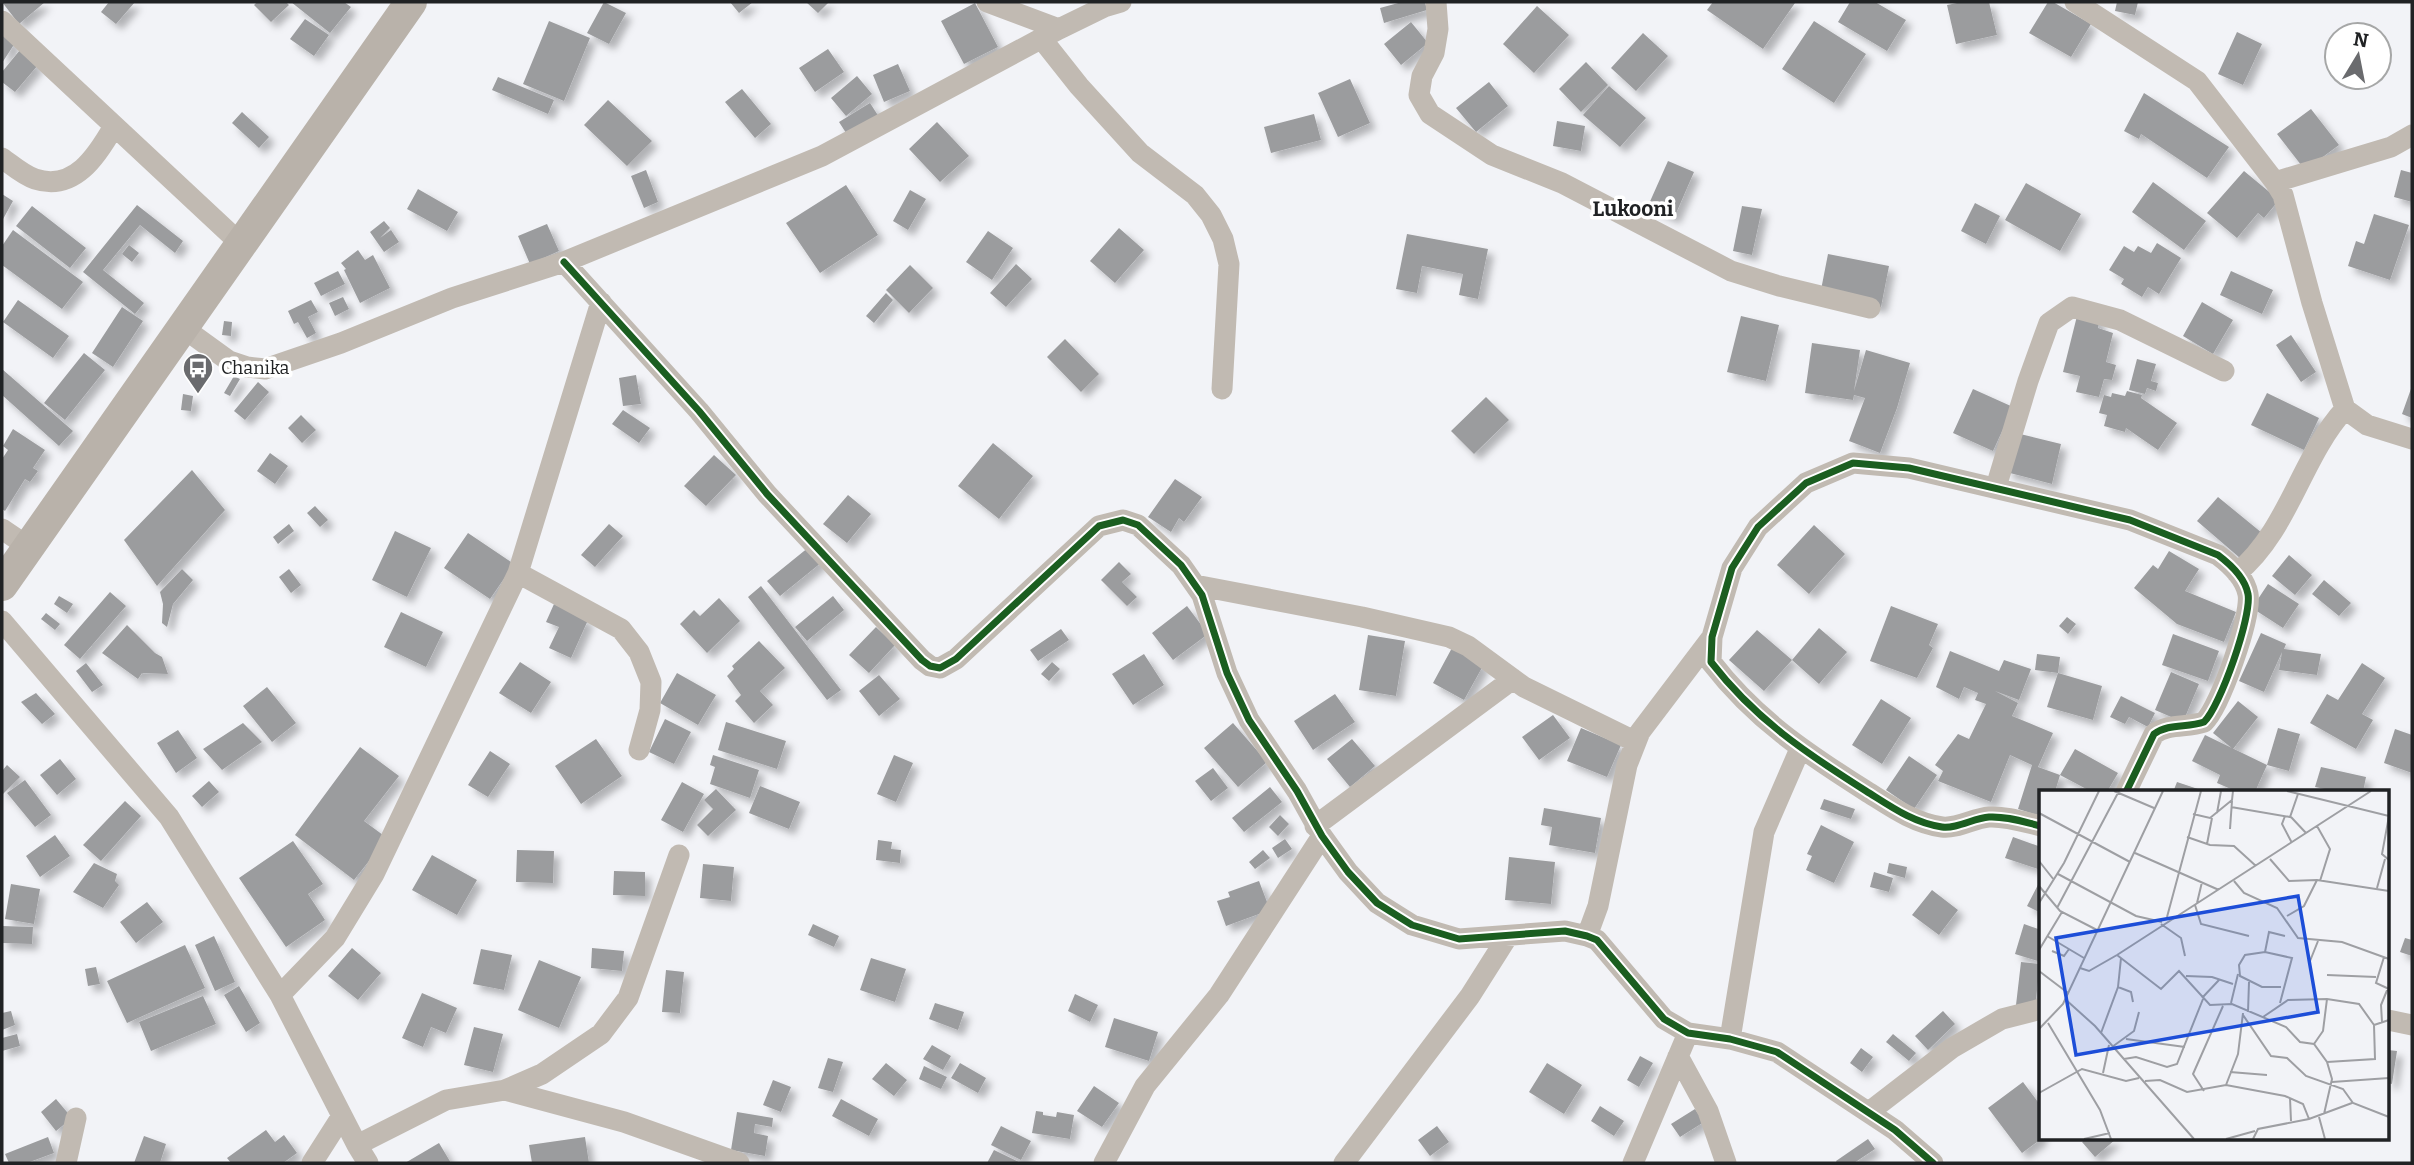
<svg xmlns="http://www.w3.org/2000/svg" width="2414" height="1165" viewBox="0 0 2414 1165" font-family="Bitter,serif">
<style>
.building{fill:#9b9c9e;filter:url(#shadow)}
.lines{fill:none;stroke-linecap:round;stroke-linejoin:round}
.street{stroke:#c1bab2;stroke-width:21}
.primary{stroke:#b9b2aa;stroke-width:32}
.cycleway-casing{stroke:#fff;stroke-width:11}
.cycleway{stroke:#1b5e20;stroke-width:7}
.labels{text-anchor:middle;stroke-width:7;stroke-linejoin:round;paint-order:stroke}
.poi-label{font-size:18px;fill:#202224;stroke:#fff;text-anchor:start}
.quarter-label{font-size:21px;font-weight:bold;fill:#202224;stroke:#fff}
.inset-road{fill:none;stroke:#9e9fa3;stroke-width:2}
.view{fill:#1d4ed8;fill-opacity:0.15;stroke:#1d4ed8;stroke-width:3.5}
.inset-edge{fill:none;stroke:#202224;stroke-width:3.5}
</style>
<defs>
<filter id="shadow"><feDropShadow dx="6" dy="6" stdDeviation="3.5" flood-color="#0004"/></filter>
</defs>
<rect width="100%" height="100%" fill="#f2f3f7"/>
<path class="building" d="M2,2H45L19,24Z
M109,2H135L116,24L101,12Z
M257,2H286L289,5L271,22L254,5Z
M291,2H344L351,7L330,33Z
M604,2L626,13L609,44L587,33Z
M730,2H753L739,13Z
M806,2H829L818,13Z
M1402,2H1425L1427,10L1384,23L1380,8Z
M1713,2H1793L1795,3L1763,49L1707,10Z
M1850,2H1875L1906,20L1887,51L1838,22Z
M1962,2H1989L1997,35L1956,44L1947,5Z
M2048,2H2053L2091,24L2071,57L2029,33Z
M2117,2H2138L2135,15L2115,11Z
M975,3L998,47L964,64L941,21Z
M1537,6L1569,35L1534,73L1503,44Z
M305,19L329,35L314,56L290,39Z
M549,21L590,38L564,101L523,84Z
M1814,21L1866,54L1834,103L1782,69Z
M1411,22L1428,43L1401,65L1384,44Z
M2237,32L2262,44L2243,85L2218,74Z
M1643,33L1668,56L1636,91L1611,68Z
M2,34L15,43L2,63Z
M828,49L844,72L815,92L799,68Z
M20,50L38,65L15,92L2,82V72Z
M1586,62L1608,85L1581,112L1559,89Z
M898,64L910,91L884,102L873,75Z
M857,76L872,94L846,116L831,98Z
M498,77L554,100L548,114L492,90Z
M1350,79L1370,123L1338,137L1318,93Z
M1489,82L1508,106L1476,132L1456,108Z
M1609,86L1646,118L1620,147L1583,115Z
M742,89L771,124L755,138L725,102Z
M2144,93L2229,147L2207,178L2141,134L2139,139L2124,131Z
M608,100L652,141L627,166L584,125Z
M870,103L879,117L848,136L839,122Z
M2311,109L2339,145L2305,170L2277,134Z
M242,112L269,137L259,148L232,123Z
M1314,114L1321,140L1271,153L1264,127Z
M1557,121L1585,126L1581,151L1553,146Z
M937,122L969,156L940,182L909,149Z
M1668,161L1694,172L1674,218L1648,206Z
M646,170L658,202L644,208L631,176Z
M2401,170L2412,173V202L2394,197Z
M2244,171L2279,200L2264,218L2258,213L2237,238L2207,213Z
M2153,182L2206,221L2184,250L2132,212Z
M2026,183L2081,214L2060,251L2005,220Z
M846,185L878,235L820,273L786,223Z
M418,189L458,212L447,231L407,209Z
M910,190L926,199L908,230L893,221Z
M2,194L13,201L2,221Z
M1975,203L2000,216L1986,244L1961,231Z
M137,205L183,241L175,253L140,225L103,270L144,303L135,314L83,272Z
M32,206L86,248L70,268L16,226Z
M1742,206L1762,209L1752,255L1733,251Z
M2374,214L2409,225L2390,280L2348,266L2356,241L2364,244Z
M384,221L390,228L380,238L391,230L399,242L384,252L370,232Z
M547,224L559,251L530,264L518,236Z
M1119,228L1144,250L1115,283L1090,261Z
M13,230L83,282L62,309L2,265V246Z
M988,231L1013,248L992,280L966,262Z
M1407,234L1488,249L1478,299L1459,295L1463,274L1422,266L1417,293L1396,289Z
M2157,243L2181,258L2159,294L2148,287L2142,297L2121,284L2124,279L2109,270L2124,246L2134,252L2138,246L2151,253Z
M129,245L139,253L132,262L122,254Z
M358,250L365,260L373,255L390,288L360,303L344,270L346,269L341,263Z
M1828,254L1889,266L1881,307L1820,295Z
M1016,264L1032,279L1006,307L990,293Z
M910,265L933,288L909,313L886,290Z
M338,271L345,284L321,296L314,283Z
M2231,271L2273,290L2262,314L2220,295Z
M886,293L893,300L874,323L866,316Z
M343,297L349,309L335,316L329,303Z
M18,300L69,336L53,358L3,322Z
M311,300L318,312L308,317L316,333L307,338L298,322L294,324L288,311Z
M2202,302L2233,320L2213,354L2183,336Z
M122,307L143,321L113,367L92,353Z
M2078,312L2100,318L2098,328L2113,333L2106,362L2116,365L2112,380L2104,379L2099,397L2076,392L2080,376L2063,372Z
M1741,316L1779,325L1766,381L1727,372Z
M224,321L232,322L231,336L222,335Z
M2291,335L2316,372L2301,382L2276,345Z
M1065,339L1099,374L1081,392L1047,357Z
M1812,343L1860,350L1854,391L1866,350L1910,363L1897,408L1880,453L1849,441L1865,398L1854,395L1853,400L1805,393Z
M84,353L105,370L65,420L44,403Z
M2137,359L2156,364L2151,381L2158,383L2156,391L2147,388L2145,394L2129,390Z
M2,369L73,431L59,446L2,395Z
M636,375L641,404L623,406L619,378Z
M234,376L240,379L230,396L224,393Z
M258,382L269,392L245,420L234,411Z
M2412,386V418L2402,414Z
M1973,389L2013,407L1993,451L1953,433Z
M2127,391L2142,395L2141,398L2177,423L2158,450L2126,428L2125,432L2104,426L2107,415L2099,413L2104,395L2111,397L2112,393L2125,396Z
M2267,393L2319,418L2304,450L2251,425Z
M183,394L193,396L191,411L181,410Z
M1486,397L1509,420L1474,454L1451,431Z
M623,410L650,428L639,443L612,424Z
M301,415L316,430L302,443L288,428Z
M13,429L45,450L33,468L38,471L30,482L25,479L5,511L2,509V459L8,450L3,446Z
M2016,433L2061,444L2052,484L2006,472Z
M993,443L1033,476L999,519L958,486Z
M270,453L288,466L275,484L257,471Z
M714,455L736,475L706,506L684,486Z
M192,470L225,510L157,586L124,540Z
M1175,479L1202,497L1184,522L1179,518L1171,532L1148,517Z
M848,495L871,514L847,543L823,524Z
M2218,497L2262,533L2240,558L2197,521Z
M315,506L328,520L320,527L307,513Z
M289,524L294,531L278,544L273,537Z
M609,524L623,536L595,567L581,555Z
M1814,525L1845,554L1809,594L1777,565Z
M395,531L431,548L407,597L372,580Z
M468,533L514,564L490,599L444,568Z
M809,547L822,562L780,596L767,581Z
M2169,551L2199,569L2185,591L2236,612L2224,642L2177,624L2134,588L2153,565L2158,569Z
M2289,555L2312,575L2295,595L2272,576Z
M1119,562L1131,574L1122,582L1137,597L1127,606L1101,580Z
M182,569L193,580L173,604L167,627L162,623L163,604L160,592Z
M289,569L301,585L291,593L279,577Z
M2324,580L2351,603L2339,616L2312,594Z
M2268,584L2299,604L2283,628L2252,608Z
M761,586L841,690L827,700L748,597Z
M110,592L126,606L80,659L64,645Z
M59,596L73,604L67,613L54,604Z
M833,596L844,610L807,641L795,627Z
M719,598L740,621L707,653L680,624L694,610L700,616Z
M554,604L588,620L571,658L549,648L559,627L546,622Z
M1187,606L1208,634L1173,660L1152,633Z
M1891,606L1938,624L1929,645L1933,648L1917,678L1870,661Z
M401,612L443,632L426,667L384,647Z
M46,613L60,624L55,630L41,619Z
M2067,617L2076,624L2068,634L2059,626Z
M127,625L155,653L162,657L168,674L142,673L138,679L102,653Z
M876,627L895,645L869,673L849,655Z
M1819,628L1847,652L1819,684L1792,660Z
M1061,629L1069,640L1038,661L1030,650Z
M1757,630L1792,660L1764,691L1729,660Z
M2261,633L2286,644L2284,649L2321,654L2317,675L2279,670L2282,652L2264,692L2239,681Z
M2173,634L2219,651L2208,681L2162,665Z
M1368,635L1405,641L1396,696L1359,690Z
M759,641L785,668L760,691L773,705L754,723L735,701L741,695L727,676L734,669L732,666Z
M1453,646L1484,664L1464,700L1433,683Z
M1950,651L1999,671L2004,660L2031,669L2019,700L1995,691L2018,703L2012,716L2053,733L2038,767L2060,775L2055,792H2041V816L2018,809L2032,765L2010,755L1991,802L1938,781L1943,771L1935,765L1958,734L1969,739L1986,704L1975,700L1978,693L1964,687L1959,699L1936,687Z
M1144,654L1164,685L1133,705L1112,674Z
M2037,654L2060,657L2058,673L2102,686L2093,720L2047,707L2058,673L2035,670Z
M520,662L551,682L531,713L499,693Z
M1052,662L1060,669L1049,681L1041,674Z
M86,663L103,685L92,692L76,671Z
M2362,663L2385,678L2362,714L2373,720L2356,749L2310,723L2327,694L2338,700Z
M2171,672L2199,684L2183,722L2155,710Z
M677,673L716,695L698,725L660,703Z
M879,675L900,699L879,716L859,691Z
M267,687L296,723L272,742L243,706Z
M36,693L55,714L42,724L21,702Z
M1335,694L1355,722L1313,750L1294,721Z
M2121,696L2155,713L2148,727L2129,717L2125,724L2110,717Z
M1881,699L1911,718L1882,764L1852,745Z
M2238,701L2258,717L2233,749L2213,733Z
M1553,715L1570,738L1539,760L1522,737Z
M665,719L691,732L674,764L649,752Z
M726,722L786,741L777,769L718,750Z
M243,723L262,742L222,770L203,749Z
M1233,723L1267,762L1238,787L1204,748Z
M1581,728L1621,745L1607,777L1567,761Z
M2278,728L2300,734L2289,771L2267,765Z
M2395,729L2412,735V773L2384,763Z
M178,730L197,758L176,773L157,743Z
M2205,735L2267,765L2255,792H2238L2217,783L2220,775L2192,761Z
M596,739L622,776L581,804L555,766Z
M1352,739L1375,766L1350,787L1327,759Z
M360,747L399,776L364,821L387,838L354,880L295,835Z
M2075,749L2118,773L2107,792H2092L2060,775Z
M490,751L510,764L488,797L468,785Z
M713,755L759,770L750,798L710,784L715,767L710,765Z
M894,755L913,763L896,802L877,794Z
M1909,756L1937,775L1914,809L1886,790Z
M60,759L76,779L57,795L40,775Z
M7,765L20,777L2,795V771Z
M2321,767L2366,777L2363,792H2324L2325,789L2315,787Z
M1213,768L1228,788L1211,801L1195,781Z
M25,780L51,815L35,827L7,793Z
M209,781L219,792L202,807L192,796Z
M682,782L704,794L683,832L661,820Z
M2177,782L2207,792H2173Z
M760,786L800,802L789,829L749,813Z
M1270,787L1282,802L1244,832L1232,818Z
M716,789L736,810L708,836L697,825L713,809L704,800Z
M1824,799L1855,809L1851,819L1820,809Z
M125,801L141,816L101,861L83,845Z
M1544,808L1601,818L1595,853L1549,845L1552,827L1541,825Z
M1280,815L1289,824L1278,836L1269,827Z
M1821,825L1854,842L1834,883L1806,870L1812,856L1807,854Z
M55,835L70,856L40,877L26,856Z
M2013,837L2041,847V870L2005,858Z
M1285,839L1292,849L1278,858L1272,848Z
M878,840L892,842L891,849L901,850L900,863L876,860Z
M293,841L323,884L308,894L325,920L286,947L239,878Z
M517,850L554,851L553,883L516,882Z
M1263,850L1270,858L1255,869L1249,862Z
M432,855L477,880L457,915L412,890Z
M1509,857L1555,862L1551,904L1505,900Z
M94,863L117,874L115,881L119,885L103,908L73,892Z
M1889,863L1907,867L1905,878L1887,873Z
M703,864L734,867L731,901L700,898Z
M614,871L645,872V896L613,895Z
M1874,872L1893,878L1889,892L1870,887Z
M2041,879V913L2027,906Z
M1259,881L1270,910L1226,926L1217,901L1230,897L1228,892Z
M11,884L40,889L34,924L5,919Z
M1932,890L1958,910L1939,935L1912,915Z
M147,902L163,922L136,943L120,922Z
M813,924L839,936L834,947L808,935Z
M2024,924L2041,930V962L2015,954Z
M2,926L33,927L32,944L2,943Z
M214,936L235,982L215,991L195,945Z
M2405,938L2412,940V956L2400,952Z
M185,945L205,988L127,1023L107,981Z
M352,948L381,973L358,1000L328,976Z
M592,948L624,951L622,971L591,968Z
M481,949L512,955L504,990L473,984Z
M871,958L906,969L895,1002L860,990Z
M539,960L581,977L559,1028L518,1010Z
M2021,962L2040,964L2035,1007L2016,1005Z
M96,967L100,984L88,986L85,969Z
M666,970L684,972L680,1013L662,1012Z
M239,986L260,1023L246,1032L224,995Z
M422,993L457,1008L446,1033L431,1027L423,1047L402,1038Z
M1075,994L1098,1005L1090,1022L1068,1011Z
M203,996L216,1024L151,1051L139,1022Z
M935,1003L964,1012L958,1030L929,1019Z
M11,1011L15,1025L2,1030V1013Z
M1943,1011L1955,1024L1928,1050L1915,1036Z
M1114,1018L1158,1032L1149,1061L1105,1047Z
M474,1027L503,1034L493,1072L464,1065Z
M17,1034L20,1046L2,1051V1038Z
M1893,1034L1916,1053L1909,1061L1886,1042Z
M932,1045L951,1056L943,1070L923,1059Z
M1861,1048L1873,1057L1862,1072L1850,1063Z
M2388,1050L2397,1051L2392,1084L2388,1083Z
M1640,1056L1653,1063L1639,1087L1627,1080Z
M828,1058L843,1062L833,1092L818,1088Z
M886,1063L907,1080L894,1096L872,1079Z
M960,1063L986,1078L978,1093L951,1078Z
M1547,1063L1582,1085L1564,1114L1529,1092Z
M924,1066L947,1077L941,1089L919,1079Z
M773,1080L791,1087L781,1112L763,1105Z
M2023,1082L2041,1106V1139L2022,1153L1988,1108Z
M1094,1086L1119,1103L1102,1127L1077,1111Z
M56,1099L72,1118L56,1131L41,1112Z
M841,1099L878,1119L869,1136L832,1116Z
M1600,1106L1624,1121L1614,1136L1591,1121Z
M1695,1109L1704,1122L1680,1137L1671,1124Z
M1036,1111L1043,1112V1115L1056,1117L1057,1112L1074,1115L1070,1139L1032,1133Z
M737,1112L773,1118L772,1127L755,1124L754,1133L768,1136L765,1156L731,1150Z
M1001,1126L1031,1141L1021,1160L991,1145Z
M1437,1126L1449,1142L1430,1156L1418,1140Z
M266,1130L275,1142L284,1135L297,1153L283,1163H231L227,1158Z
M144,1136L166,1144L160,1163H134Z
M48,1137L54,1153L27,1163H9L5,1154Z
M585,1137L589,1163H532L529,1145Z
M1868,1139L1875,1149L1854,1163H1837L1836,1161Z
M2086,1139H2116L2095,1157L2082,1142Z
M439,1143L451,1163H405Z
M994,1150L1021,1163H987Z"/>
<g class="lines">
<path class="street" d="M987,2L1059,29
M1436,2L1438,29L1434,53L1422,76L1419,95L1430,114L1492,155L1562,183L1731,271L1779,286L1870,308
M2075,2L2197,81L2275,182L2283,195L2312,303L2345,409L2367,425L2412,439
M2,21L242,245
M1041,38L1079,86L1140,153L1195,195L1211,215L1223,239L1229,264L1222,389
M2,158C12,165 23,175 35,179C74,192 97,156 114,126
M2275,182L2391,147L2412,135
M564,262L699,411L767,494L922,660L930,666L940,668L956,659L1099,526L1123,520L1138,525L1181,565L1202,595L1227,673L1249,720L1297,791L1322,836L1348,872L1377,903L1412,925L1459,939L1565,931L1587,936L1597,940L1664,1019L1688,1033L1730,1039L1777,1052L1895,1130L1933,1163
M182,327L229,361L247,367L265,369L341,343L452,298L564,262L822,156L1059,29L1104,7L1121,2
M1996,487L2028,381L2049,323L2072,307L2120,320L2224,371
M2,529L27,546
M518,573L621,629L639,652L651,682L650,710L639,750
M2237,573C2289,530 2301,457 2345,409
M1195,585L1362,617L1449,637L1468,646L1524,687L1636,742
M2,621L169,817L280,995L357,1145L368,1163
M1315,826L1513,679
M2041,826C2024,822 2006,816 1989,817C1974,818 1957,829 1942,827C1913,823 1890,806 1866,791C1806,753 1755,719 1711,662L1712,637L1732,568L1758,527L1806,483L1853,463L1909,468L2130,520L2218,555C2230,564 2245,578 2248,594C2252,616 2220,707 2204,722C2187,728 2169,723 2154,734L2126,792
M1587,936L1598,906L1627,765L1640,732L1712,637
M280,995L335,938L374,874L518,573L601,302
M2388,1020L2412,1025
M1730,1039L1764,832L1800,749
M1678,1056L1708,1111L1726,1163
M505,1090L624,1122L739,1163
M1869,1112L1952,1048L2002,1019L2041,1009
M357,1145L446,1100L505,1090L542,1074L601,1034L628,998L679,855
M66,1163L76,1118
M312,1163L342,1116
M1104,1163L1145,1086L1219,995L1322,836
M1344,1163L1470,996L1508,936
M1633,1163L1688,1033"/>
<path class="primary" d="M2,585L411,2"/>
<g class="cycleway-casing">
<path id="cycleway" d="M564,262L699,411L767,494L922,660L930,666L940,668L956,659L1099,526L1123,520L1138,525L1181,565L1202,595L1227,673L1249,720L1297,791L1322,836L1348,872L1377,903L1412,925L1459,939L1565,931L1587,936L1597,940L1664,1019L1688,1033L1730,1039L1777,1052L1895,1130L1933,1163
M2041,826C2024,822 2006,816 1989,817C1974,818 1957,829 1942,827C1913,823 1890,806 1866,791C1806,753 1755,719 1711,662L1712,637L1732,568L1758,527L1806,483L1853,463L1909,468L2130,520L2218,555C2230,564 2245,578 2248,594C2252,616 2220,707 2204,722C2187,728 2169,723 2154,734L2126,792"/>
</g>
<use href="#cycleway" class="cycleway"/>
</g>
<defs>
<g id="bus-pin" transform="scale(1.575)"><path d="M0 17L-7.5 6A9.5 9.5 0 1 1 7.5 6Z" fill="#6a6b6e" stroke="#fff"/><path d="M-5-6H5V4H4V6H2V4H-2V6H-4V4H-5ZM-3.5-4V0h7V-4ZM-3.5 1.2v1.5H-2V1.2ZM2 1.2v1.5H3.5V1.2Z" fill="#fff"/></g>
</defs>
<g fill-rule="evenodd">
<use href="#bus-pin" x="198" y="368"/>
</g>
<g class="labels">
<g class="poi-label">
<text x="221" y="374">Chanika</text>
</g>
<g class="quarter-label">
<text x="1633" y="216">Lukooni</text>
</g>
</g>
<g transform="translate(2039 790)">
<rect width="350" height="350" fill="#f2f3f7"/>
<path class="inset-road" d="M75,1L115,18M248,1L350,26L343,64L350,70M192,17L251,27L259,4M0,23L91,72M178,23L182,1M154,24L171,28L193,10L194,1M246,26L243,34L253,53M252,27L267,43M278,36L291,59L281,91M191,39L193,11M148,47L171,55L195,56L217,76M168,54L173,28M96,63L180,100M231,69L250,91L278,90L350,101M0,71L15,90M19,84L97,126L123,132M195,91L205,103L238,118L259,148L303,152L350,169M0,96L21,121L58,140M338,98L346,69M0,113L25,73L60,1M158,113L163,92M156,115L162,134L210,146M18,118L80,1M248,126L265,116L278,90M128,127L162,1M122,134L142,148L146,166M8,146L45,168M0,160L23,122M13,161L25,166L30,159M226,162L230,142L246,146M78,165L122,199L140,181L171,215L193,214L247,237L261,252L275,254L288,272L293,289L285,324M345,167L337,193L350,199M271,171L279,151M41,178L50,181L78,165L332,1M0,181L29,203M288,185L337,187M147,186L173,187L194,194M79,197L92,202L94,212M163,208L180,190M26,209L56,236L155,349M192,213L199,184M241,213L253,168L226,162L206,165L200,175L201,186L223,197H242M209,222L210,192M204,225L232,266L248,268L267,286L304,299L314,313L350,327M224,227L249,210L288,209L320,214L335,235M343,232L342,215L349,198M9,233L61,320L72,349M0,239L24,214L124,1M62,243L79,197L82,168M87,249L146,257M275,254L284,241L288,209M73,257L95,241L100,222M85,269L97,267L128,277L138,274L164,209M288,272L336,269L335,235L350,230M191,282L228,285M64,283L70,255M106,291L121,290L148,302L187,295L246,306L264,314L270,329M293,292L350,288M187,295L199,264L204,223M165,301L154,284L184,216M0,303L43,279L87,291L100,288M251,308L252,331M280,327L286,349M45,349L71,343M187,349L216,341M214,349L219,339L270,329L313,313"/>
<path class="view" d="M259,106L279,222L37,265L17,148Z"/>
<rect width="350" height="350" class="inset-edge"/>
</g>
<rect width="2414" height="1165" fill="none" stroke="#202224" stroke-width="7"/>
<g transform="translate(2358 56) rotate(10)"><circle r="33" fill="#ffffff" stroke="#a6a7a7" stroke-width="2"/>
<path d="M0-5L12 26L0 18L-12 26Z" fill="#6a6b6e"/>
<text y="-10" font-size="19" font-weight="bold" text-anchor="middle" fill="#202224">N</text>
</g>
</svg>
